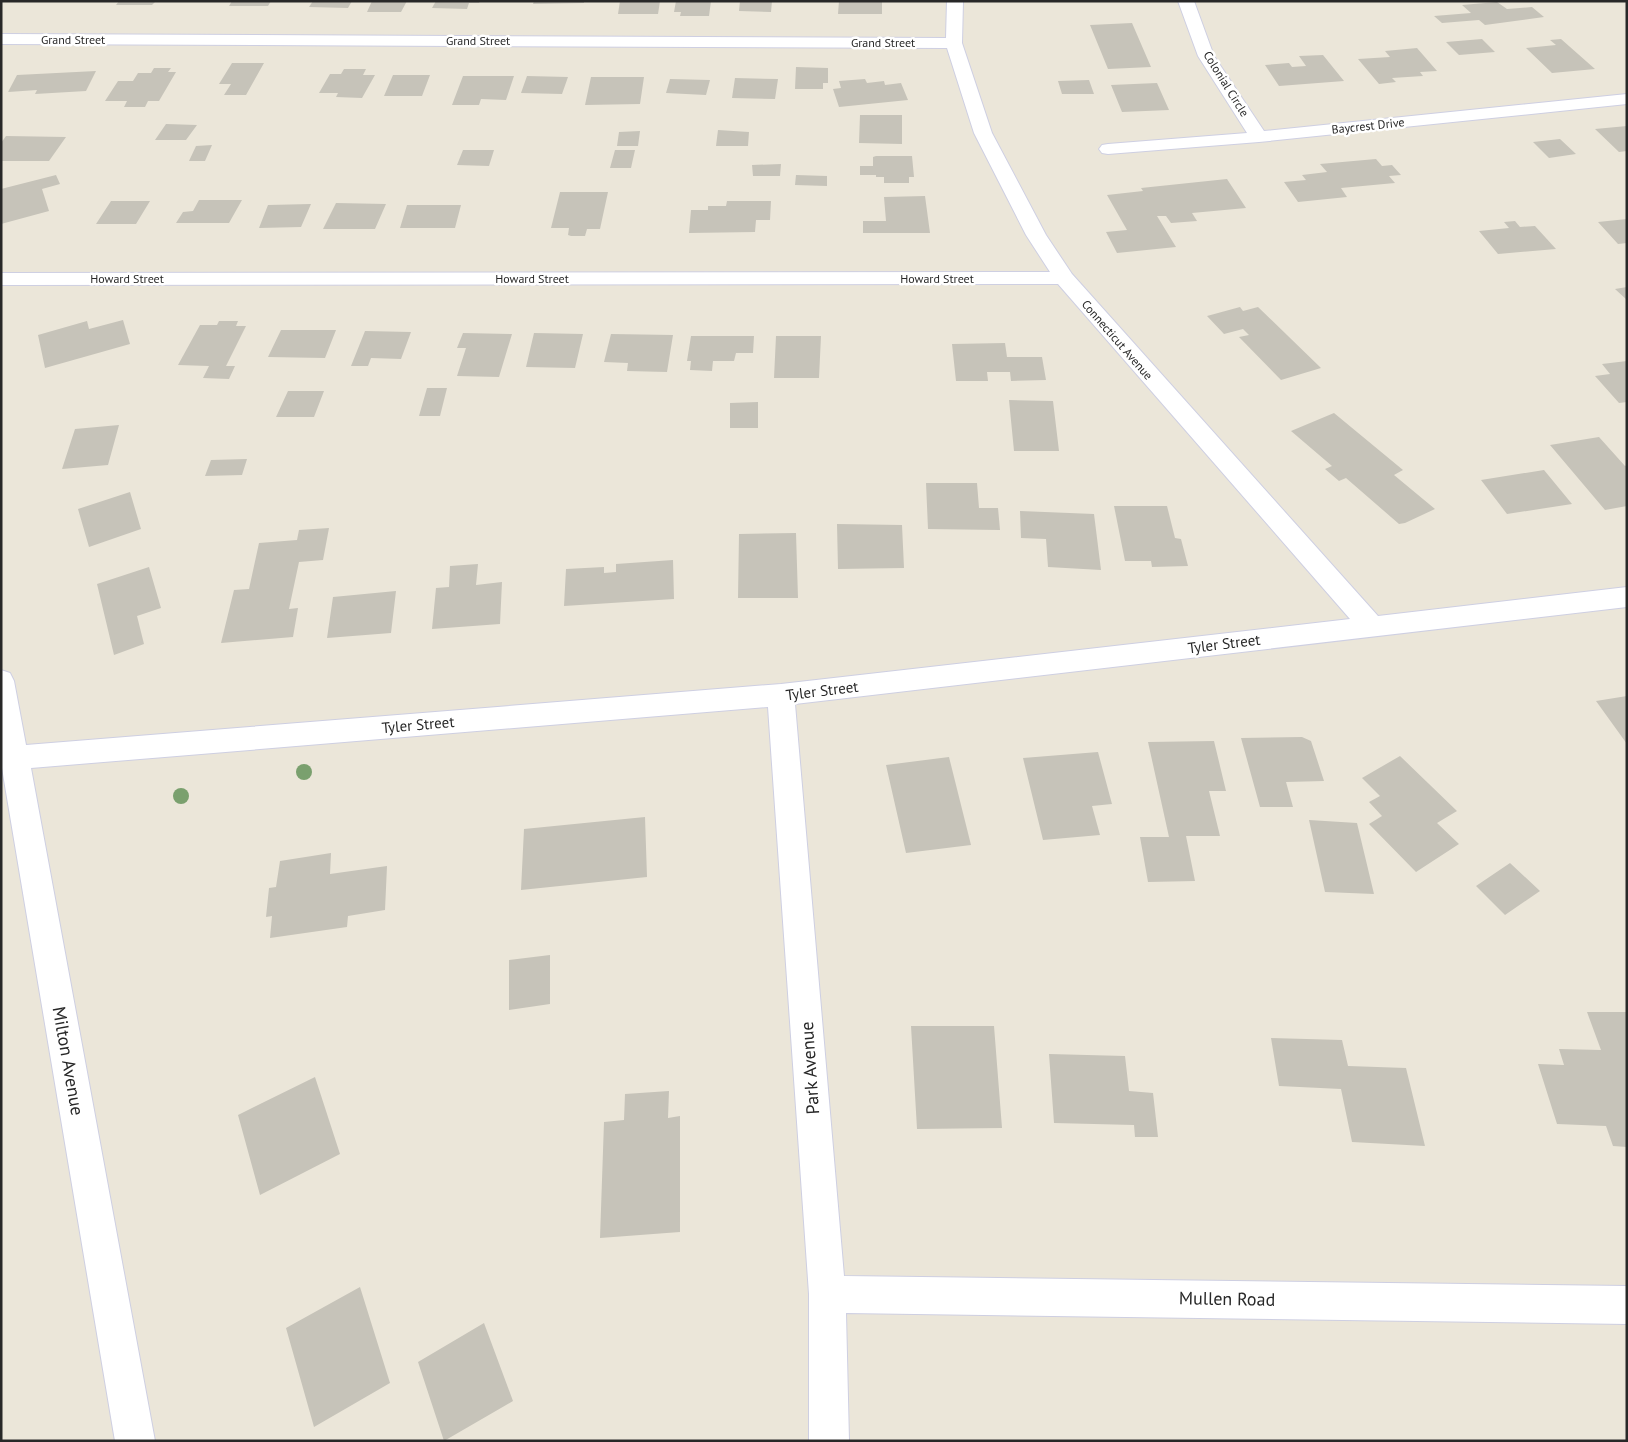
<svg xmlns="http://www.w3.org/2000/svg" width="1628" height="1442" viewBox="0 0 1628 1442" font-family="'PT Sans',sans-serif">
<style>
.building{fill:#c6c3b9}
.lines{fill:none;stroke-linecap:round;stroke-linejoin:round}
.minor-casing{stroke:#cecfe2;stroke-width:2}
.minor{fill:#fff;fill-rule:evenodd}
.tree{fill:#7aa06e}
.labels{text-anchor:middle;stroke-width:5;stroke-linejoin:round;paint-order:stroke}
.far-street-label{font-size:12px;fill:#282828;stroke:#fff}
.street-label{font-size:15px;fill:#282828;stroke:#fff}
.near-street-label{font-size:18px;fill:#282828;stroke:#fff}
</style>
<rect width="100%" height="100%" fill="#ebe6d9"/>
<path class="building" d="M119,1H156L152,5H116Z
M232,1H271L268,6H229Z
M313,1H352L348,8L309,7Z
M372,1H407L401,12H367Z
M436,1H480L479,3H469L467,9L432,8Z
M534,1H584V3L533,4Z
M620,1H660L658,14H618Z
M676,1H711L709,16H680L681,12H674Z
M740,1H772L771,12L739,11Z
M839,1H882V14H838Z
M1497,2L1507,9L1532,7L1544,17L1485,25L1479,20L1442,23L1434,16L1471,13L1462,5Z
M1132,23L1151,67L1108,69L1090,25Z
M1482,39L1495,52L1459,55L1446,42Z
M1561,39L1595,69L1552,73L1526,48L1556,45L1550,40Z
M1417,48L1437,71L1420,72L1423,76L1392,78L1396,82L1379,84L1358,59L1390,57L1385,51Z
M1323,55L1344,81L1279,86L1265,65L1289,63L1292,67L1306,66L1299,56Z
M232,63H264L246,95H224L231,84H219Z
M796,67L828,68V83H823V89H795Z
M154,68H171L168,72H176L159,101H148L145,107H124L127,101H105L118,81H133L138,73H151Z
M344,69H366L363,75H375L362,98L336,97L338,93H319L330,74H341Z
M96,71L86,91L35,94L37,90L8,92L17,75Z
M393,75H430L422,96H384Z
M463,76H514L506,100L481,99L479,105H452Z
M527,76L568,77L562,94L521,93Z
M591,77H644L640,104L585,105Z
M735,78L778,79L775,99L732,98Z
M670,79L710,80L706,95L666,93Z
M865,79L867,83L884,81L885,85L901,83L908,100L839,107L833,89L841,88L839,81Z
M1089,80L1094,94H1062L1058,81Z
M1157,83L1169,110L1122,112L1111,85Z
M860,115H902V144L859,143Z
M166,124L197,125L186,140H155Z
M1627,126V151L1619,152L1595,129Z
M718,130L749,132L748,146H716Z
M640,131L638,146H617L619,132Z
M6,136L66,137L49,161H1V143Z
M1560,139L1576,154L1549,158L1533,142Z
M212,145L205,161H189L196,146Z
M463,150H494L489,166L457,165Z
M615,150H635L631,168H610Z
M876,156H912L914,177H909V183H884V177H876V175H860V166H873V157Z
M1376,159L1382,166L1392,165L1401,175L1389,176L1395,183L1341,188L1347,197L1298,202L1284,182L1306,180L1302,175L1327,172L1320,164Z
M781,164L780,176H753L752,165Z
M56,175L60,184L42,189L49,211L1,224V189Z
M796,175L827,176V186L795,185Z
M1227,179L1246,208L1192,213L1197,221L1171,223L1166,216H1157L1176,247L1117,253L1106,232L1127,230L1107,195L1143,191L1141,188Z
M560,192H608L600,229H587L585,236H571L568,235L569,228H551Z
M925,196L930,233H863V221H886L884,197Z
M199,200H242L229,223H176L183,212L193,211Z
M111,201H150L136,224H96Z
M727,201H771L770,220H756L755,232L689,233L691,210H708V206H726Z
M336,203L386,204L375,229H323Z
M311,204L301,227L259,228L268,205Z
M407,205H461L455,228H400Z
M1627,219V243L1618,244L1598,222Z
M1515,221L1520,227L1535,226L1556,249L1498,254L1479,231L1509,228L1504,222Z
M1627,287V300L1615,289Z
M1240,307L1243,311L1258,307L1321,368L1281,380L1239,337L1249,335L1243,329L1224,334L1207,316Z
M123,320L130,344L45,368L38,335L87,321L89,329Z
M219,321H238L236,326H246L226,366H235L229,379L203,378L209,366L178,365L200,325H217Z
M281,330H336L325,358L268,357Z
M365,331L411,332L401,359L371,358L368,366H351Z
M463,333L512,334L499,377L457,376L466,348H457Z
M534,333L583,334L575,368L526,367Z
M611,334L673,335L667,372L627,371L628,363L604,362Z
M691,336H754L753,353H736L734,361H713L712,371L690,370L691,361H687Z
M776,336H821L819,378H774Z
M1005,343L1007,357H1042L1046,380L1011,381L1010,372H987L988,381H956L952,344Z
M1627,361V402L1619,403L1595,376L1610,374L1602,364Z
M427,388H447L440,416H419Z
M288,391H324L314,417H276Z
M1009,400L1053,401L1059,451H1014Z
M758,402V428H730V403Z
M1334,413L1403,470L1394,475L1435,509L1405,523L1399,524L1346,478L1339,481L1325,469L1332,466L1291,431Z
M119,425L108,465L62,469L75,429Z
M1599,437L1625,466L1627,465V506L1605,510L1550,445Z
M247,459L242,475L205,476L211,460Z
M1544,470L1572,504L1507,514L1481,480Z
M926,483H977L979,508H998L1000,530L928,529Z
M130,492L141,529L89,547L78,509Z
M1114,506H1167L1175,538L1181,539L1188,566L1152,567L1151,561H1125Z
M1020,511L1094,514L1101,570L1048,567L1046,539L1021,538Z
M837,524L902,525L904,568L838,569Z
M329,528L323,560L299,562L289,609L298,608L293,637L221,643L234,590L249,589L259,543L297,540L299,530Z
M796,533L798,598H738L739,534Z
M673,560L674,599L564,606L566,569L604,567V573L616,572V564Z
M478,564L476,585L502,582L500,624L432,629L436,588L449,587L450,566Z
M149,567L161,608L137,616L144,644L114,655L97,584Z
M396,591L391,633L327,638L333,597Z
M1627,696V744L1596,701Z
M1302,737L1311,741L1324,781L1286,782L1293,807H1260L1241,738Z
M1214,741L1226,791H1209L1220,836H1186L1195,881L1148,882L1140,837H1169L1148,742Z
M1098,752L1112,804L1092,806L1100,835L1043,840L1023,758Z
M1400,756L1457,811L1437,823L1459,844L1416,872L1369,824L1382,816L1369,802L1380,796L1362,778Z
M949,757L971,845L906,853L886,765Z
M645,817L647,877L521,890L524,829Z
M1309,820L1357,823L1374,894L1325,892Z
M331,853L330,874L387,866L385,910L348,916L347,927L270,938L272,916L266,917L269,888L276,887L280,861Z
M1510,863L1540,891L1505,915L1476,886Z
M550,955V1004L509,1010V960Z
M1587,1012H1627V1147L1613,1146L1606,1126L1557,1124L1538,1064L1564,1065L1559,1049L1601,1050Z
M911,1026H994L1002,1128L917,1129Z
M1271,1038L1342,1040L1348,1066L1406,1068L1425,1146L1352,1142L1341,1089L1279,1086Z
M1049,1054L1125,1056L1129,1091L1153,1093L1158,1137H1135L1134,1125L1054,1123Z
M315,1077L340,1154L260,1195L238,1115Z
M669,1091L668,1118L680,1116V1232L600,1238L604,1122L624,1120L625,1094Z
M360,1287L390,1383L314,1427L286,1328Z
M484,1323L513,1401L444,1441L418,1362Z"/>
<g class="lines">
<g class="minor-casing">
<path id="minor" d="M947,1H963L962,43L992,133L1046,235L1072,274L1378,616L1627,587V607L795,704L844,1276L1627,1286V1324L846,1313L849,1441H809V1294L768,707L31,768L155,1441H115L1,762V670L10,673L14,681L26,745L781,684L1350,619L1058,284L1,285V273L1050,272L1026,235L974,133L947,48L1,44V34L946,38Z
M1178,1H1194L1214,56L1264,131L1627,94V104L1259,142L1108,154L1102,153L1099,149L1102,145L1108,144L1247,133L1198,56Z"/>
</g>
<use href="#minor" class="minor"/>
</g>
<g class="tree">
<circle cx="304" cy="772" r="8"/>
<circle cx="181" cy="796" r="8"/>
</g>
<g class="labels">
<g class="far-street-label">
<text x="73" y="44">Grand Street</text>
<text x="478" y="45">Grand Street</text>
<text x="883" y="47">Grand Street</text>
<text transform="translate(1226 84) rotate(58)" y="4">Colonial Circle</text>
<text transform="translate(1368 126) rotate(-6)" y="4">Baycrest Drive</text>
<text x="127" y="283">Howard Street</text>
<text x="532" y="283">Howard Street</text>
<text x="937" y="283">Howard Street</text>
<text transform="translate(1117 340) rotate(49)" y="4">Connecticut Avenue</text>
</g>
<g class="street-label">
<text transform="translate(1224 644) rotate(-7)" y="5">Tyler Street</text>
<text transform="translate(822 691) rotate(-7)" y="5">Tyler Street</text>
<text transform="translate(418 725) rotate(-5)" y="5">Tyler Street</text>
</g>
<g class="near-street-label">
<text transform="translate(68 1061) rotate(80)" y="6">Milton Avenue</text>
<text transform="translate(810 1068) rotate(-94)" y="6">Park Avenue</text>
<text transform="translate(1227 1299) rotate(1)" y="6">Mullen Road</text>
</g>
</g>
<rect width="1628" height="1442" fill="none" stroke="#282828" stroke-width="5"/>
</svg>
